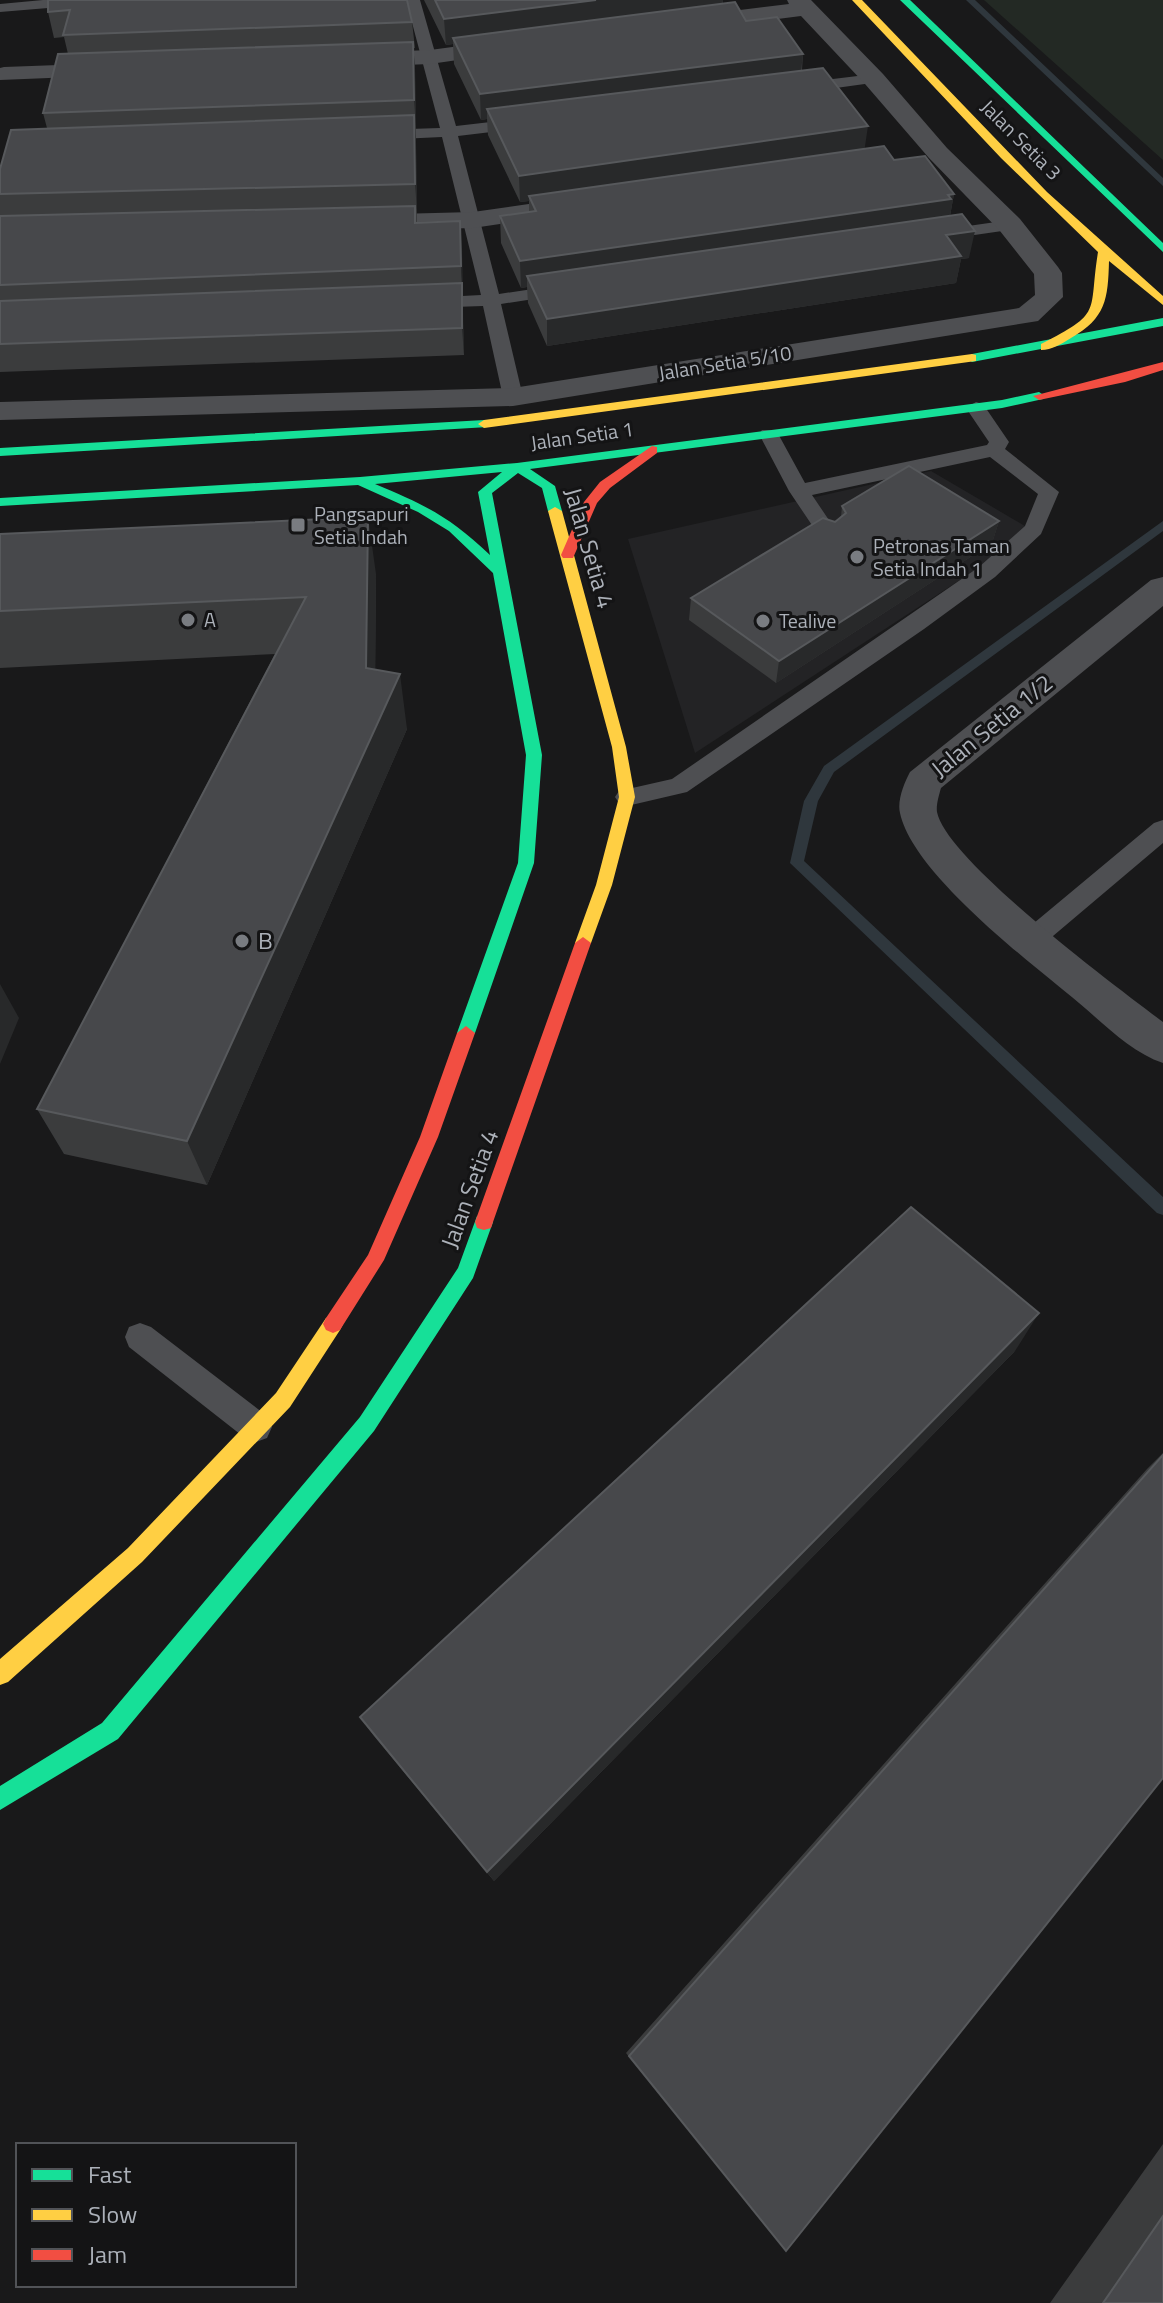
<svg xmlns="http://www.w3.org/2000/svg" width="1163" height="2303" viewBox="0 0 1163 2303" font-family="'Titillium Web',sans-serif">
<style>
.built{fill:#232325}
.green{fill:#232924}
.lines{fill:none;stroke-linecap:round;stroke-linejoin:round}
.stream{fill:#2f373d;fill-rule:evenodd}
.lane{fill:#4e4f52;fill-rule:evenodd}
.street{fill:#4e4f52;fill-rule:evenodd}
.fast{fill:#16e098;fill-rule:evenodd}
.slow{fill:#ffcf43;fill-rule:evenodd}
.jam{fill:#f24e42;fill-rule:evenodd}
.wall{fill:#3b3c3d}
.shaded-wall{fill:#28292a}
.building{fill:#47484b;stroke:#57595c;stroke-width:2}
.poi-dot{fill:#797c81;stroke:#141415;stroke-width:3}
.labels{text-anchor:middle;stroke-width:6;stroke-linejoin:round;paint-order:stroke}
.far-street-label{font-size:20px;fill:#acb1b9;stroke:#141415}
.far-poi-label{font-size:20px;fill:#acb1b9;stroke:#141415;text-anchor:start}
.street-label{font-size:24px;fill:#acb1b9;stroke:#141415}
.poi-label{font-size:24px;fill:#acb1b9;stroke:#141415;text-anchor:start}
</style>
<rect width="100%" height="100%" fill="#19191a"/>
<path class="built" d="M931,471L1025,526L983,565L695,753L628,539Z"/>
<path class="green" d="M984,0H1163V160Z"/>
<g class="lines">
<path class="stream" d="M966,0H975L1163,178V186Z
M1163,521V531L834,772L818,801L804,861L1163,1197V1215L1157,1213L790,863L804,801L824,766Z"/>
<path class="lane" d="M43,0H103L96,4L0,12V4Z
M406,0H420L456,126L524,118L532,123L524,128L458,136L499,294L566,284L575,289L566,294L501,304L523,397L520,401L513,403L503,397L483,306L424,308L415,303L424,298L481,295L442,137L378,140L370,135L378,130L440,128Z
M874,74L879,76V82L800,93L792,88L800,83Z
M1010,220L1019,225L1016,229L940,240L931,235L940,230Z
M976,402L983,404L1009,442L1005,449L1059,492L1041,534L995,577L924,629L687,792L627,806L619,803L615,797L619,791L672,779L979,567L1025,526L1038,494L990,457L812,495L839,535L829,542L822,540L789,491L759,434L762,430H776L805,483L987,445L989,442L966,408Z
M1163,820V843L1040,947L1031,950L1022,947L1018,940L1022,933L1154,823Z
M140,1323L151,1327L267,1416L272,1427L267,1438L256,1442L245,1438L129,1347L125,1337L129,1327Z"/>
<path class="street" d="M787,0H811L883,74L947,148L1020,219L1058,267L1062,273L1063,297L1038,321L513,406L0,420V402L513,388L1019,308L1035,295L1034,274L1000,231L929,158L865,84L801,16L684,31L676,29L672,24L676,19L684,17L789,4Z
M512,39L520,41L524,46L520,51L430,64L354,67L345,65L342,60L345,55L354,53L430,50Z
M113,63L122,65L125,70L122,75L0,80V68L4,67Z
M584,196L593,198L597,204L593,210L473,228L358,231L348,229L344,223L348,217L358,215L473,212Z
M1163,577V606L941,788C939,795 936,805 937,812C946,860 1119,989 1163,1022V1063C1132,1053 1104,1024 1079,1003C1031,963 913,874 900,813C897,801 904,783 910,772L1151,580Z"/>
<path class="fast" d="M900,0H910L1163,243V252Z
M1163,318V326L972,362L966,358L972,354Z
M1039,392L1045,396L1043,399L1002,408L530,469L555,486L562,511L555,515L548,511L542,488L518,473L492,493L542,755L534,863L475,1033L466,1040L457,1033L518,863L526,755L493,573L449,531L418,512L358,485L0,506V498L360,477L517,463L1002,400ZM502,472L478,492L490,555C449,516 425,505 375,484Z
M484,420L490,424L488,427L0,456V448Z
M484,1214L491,1216L493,1222L473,1278L374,1431L118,1739L0,1810V1786L102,1723L360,1417L458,1268L477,1216Z"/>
<path class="slow" d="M852,0H862L1047,192L1163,296V305L1109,261C1108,299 1106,318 1071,338C1061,344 1052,350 1041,350V344C1104,312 1088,314 1098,252L1001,158Z
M972,354L976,355V361L484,428L478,424L484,420Z
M555,507L562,511L626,747L635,797L612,885L591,943L583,949L575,943L596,885L619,797L612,747L548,511Z
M333,1315L340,1318L343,1324L340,1330L290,1407L142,1562L8,1682L0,1685V1659L128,1548L276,1393L326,1318Z"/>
<path class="jam" d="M1163,362V370L1125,382L1039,400L1033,396Z
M652,446L657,447V453L610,488L597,503L573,558H563L561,555L584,502L600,482Z
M583,937L591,943L493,1222L491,1228L484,1230L477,1228L475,1222L575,943Z
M466,1026L475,1033L438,1137L384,1260L340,1330L333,1333L326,1330L323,1324L326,1318L368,1255L420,1137L457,1033Z"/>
</g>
<path class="wall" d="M48,0L412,22L415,48H413L415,68L417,222L460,221L464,355L0,372V194L47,128L43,113L68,54L64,37L54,38L48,12Z
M424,0H723V4L746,21L803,54L802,70L865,149L894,160L954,194L950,216L969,258L961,259L956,283L547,346L528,303L527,287L521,288L501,243L500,216L529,212V201L520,202L488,135L487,119L481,120L454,64L453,44L446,45Z
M842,506L999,521L992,543L776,683L689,620L691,598L835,522L841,517Z
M0,534L376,574L375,670L407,729L207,1185L64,1154L37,1109L275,654L0,668Z
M1015,1351L494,1881L374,1736L360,1717Z
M1163,1453V1778L786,2251L626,2053L1147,1469Z
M1163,2144V2303H1050Z"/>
<path class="shaded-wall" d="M596,0H723L722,10L453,38V44L446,45L444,19Z
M413,42L415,68L416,126L414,100Z
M803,54L800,80L487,109V119L481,120L480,94Z
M414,115L416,141L417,210L415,184Z
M868,126L864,153L529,196V201L520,202L519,176Z
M954,194L949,221L527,276V287L521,288L520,261Z
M460,221L462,248L463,293L461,266Z
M975,231L969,258L961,259L956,283L547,346V319L946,235Z
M462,283L463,310L464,355L462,328Z
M368,517L376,574L375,723L366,668Z
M999,521L992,543L776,683L779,661Z
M400,674L407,729L207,1185L187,1141Z
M0,984L19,1018L0,1064Z
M1039,1313L1015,1351L494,1881L487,1872Z"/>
<path class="building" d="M48,0H407L412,22L63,35L70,10L48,12Z
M435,0H596L444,19Z
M735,2L746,21L777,17L803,54L480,94L453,38Z
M413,42L414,100L43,113L58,54Z
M823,68L868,126L519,176L487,109Z
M414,115L415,184L0,194V169L11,130Z
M884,146L894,160L925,156L954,194L948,195L951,199L520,261L500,216L536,211L529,196Z
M415,206V223L460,221L461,266L0,285V216Z
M962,214L975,231L946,235L961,256L547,319L527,276Z
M462,283V328L0,344V301Z
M909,466L999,521L779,661L691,598L823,518L835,522L846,513L842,506Z
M368,517L366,668L400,674L187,1141L37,1109L306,597L0,611V534Z
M911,1207L1039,1313L487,1872L360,1717Z
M1163,1455V1778L786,2251L629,2056Z
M1163,2216V2303H1103Z"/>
<g class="poi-dot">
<rect x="290" y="517" width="16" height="16" rx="4"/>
<circle cx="857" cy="557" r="8"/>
<circle cx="188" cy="620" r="8"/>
<circle cx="763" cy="621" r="8"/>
<circle cx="242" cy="941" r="8"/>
</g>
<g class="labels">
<g class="far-street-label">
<text transform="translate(1021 140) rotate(45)" y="7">Jalan Setia 3</text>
<text transform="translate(725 363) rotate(-9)" y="7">Jalan Setia 5/10</text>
<text transform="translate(582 436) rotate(-8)" y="7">Jalan Setia 1</text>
</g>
<g class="far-poi-label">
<text x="314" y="521">Pangsapuri<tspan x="314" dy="23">Setia Indah</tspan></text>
<text x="873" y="553">Petronas Taman<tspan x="873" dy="23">Setia Indah 1</tspan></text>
<text x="204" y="627">A</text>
<text x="779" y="628">Tealive</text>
</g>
<g class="street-label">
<text transform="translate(589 548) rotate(74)" y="8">Jalan Setia 4</text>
<text transform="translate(992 726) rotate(-39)" y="8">Jalan Setia 1/2</text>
<text transform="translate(470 1189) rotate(-70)" y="8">Jalan Setia 4</text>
</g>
<g class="poi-label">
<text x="258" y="949">B</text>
</g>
</g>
<rect x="16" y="2143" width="280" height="144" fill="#141415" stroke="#515357" stroke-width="2"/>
<rect x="32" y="2169" width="40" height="12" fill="#16e098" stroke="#515357" stroke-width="2"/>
<text x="88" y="2183" font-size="24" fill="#acb1b9">Fast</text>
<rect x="32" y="2209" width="40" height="12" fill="#ffcf43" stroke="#515357" stroke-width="2"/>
<text x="88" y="2223" font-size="24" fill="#acb1b9">Slow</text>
<rect x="32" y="2249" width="40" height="12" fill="#f24e42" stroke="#515357" stroke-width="2"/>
<text x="88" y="2263" font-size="24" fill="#acb1b9">Jam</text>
</svg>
